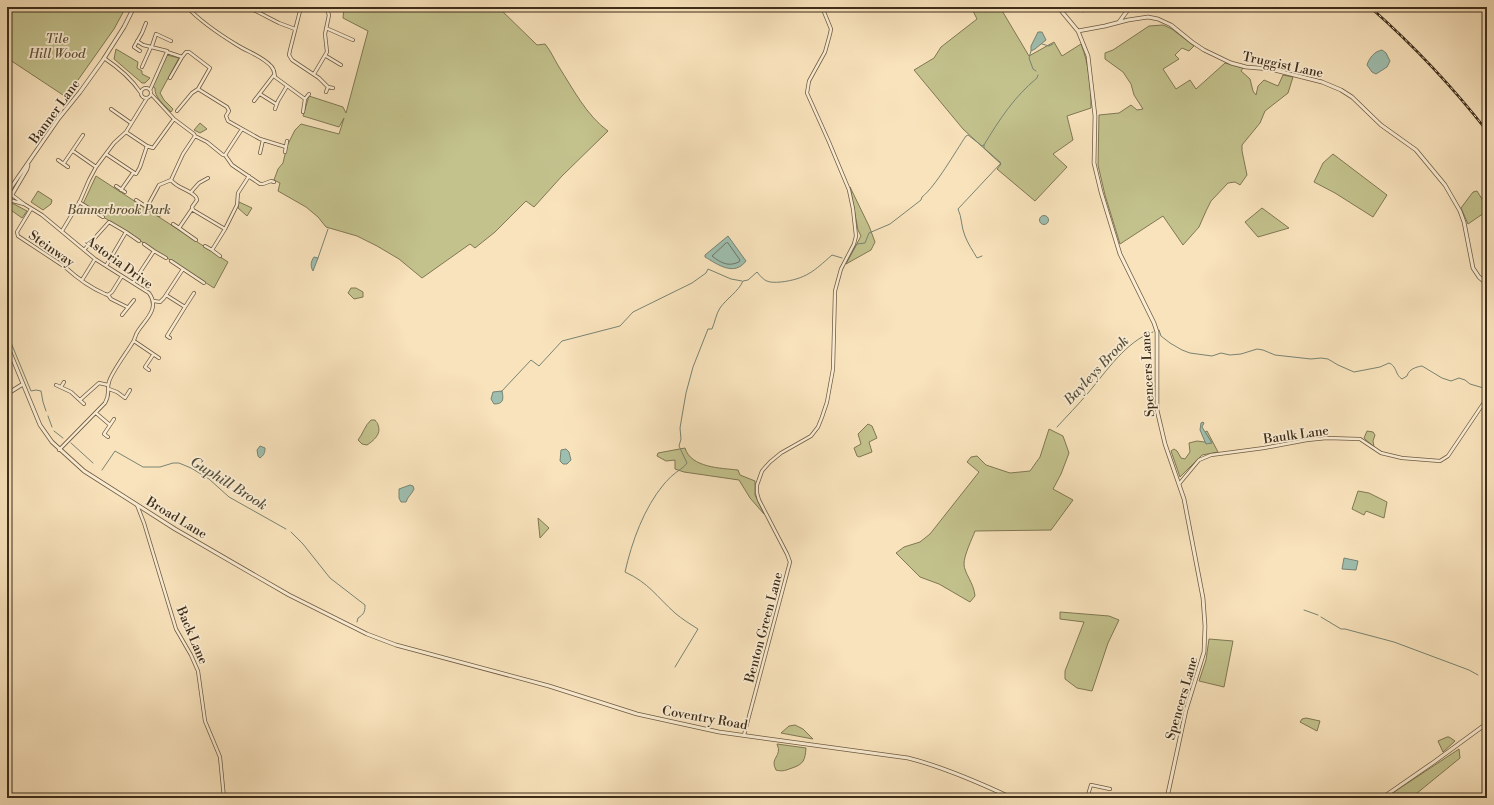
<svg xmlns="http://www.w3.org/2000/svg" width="1494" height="805" viewBox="0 0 1494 805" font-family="'Libre Bodoni',serif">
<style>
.green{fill:#c3c28d;stroke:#807854}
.water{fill:#9ebeaf;stroke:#788473}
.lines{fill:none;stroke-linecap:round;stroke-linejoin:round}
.shore{stroke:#6e7664;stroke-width:1}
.stream{stroke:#788473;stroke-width:1}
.minor-casing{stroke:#6d5a42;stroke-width:4}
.tertiary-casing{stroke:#6d5a42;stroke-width:4.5}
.minor{stroke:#fbedd3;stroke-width:2.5}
.tertiary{stroke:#fbedd3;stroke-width:3}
.rail-casing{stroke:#3e2d1a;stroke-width:2.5}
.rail{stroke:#fbedd3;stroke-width:1;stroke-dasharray:3;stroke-linecap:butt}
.labels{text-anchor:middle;stroke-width:3.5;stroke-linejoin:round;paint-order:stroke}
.park-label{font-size:13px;font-style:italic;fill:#5f5237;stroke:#fbedd3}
.street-label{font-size:13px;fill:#3e2d1a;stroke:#fbedd3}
.water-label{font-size:14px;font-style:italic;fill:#56513f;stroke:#fbedd3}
</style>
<rect width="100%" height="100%" fill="#f9e3bc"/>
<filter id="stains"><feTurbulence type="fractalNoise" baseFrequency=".005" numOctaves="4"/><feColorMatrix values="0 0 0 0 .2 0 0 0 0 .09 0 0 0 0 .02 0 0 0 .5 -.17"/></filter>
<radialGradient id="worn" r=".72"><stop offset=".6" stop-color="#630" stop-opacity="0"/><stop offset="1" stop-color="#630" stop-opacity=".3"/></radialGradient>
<path class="green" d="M7,7H126L114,29L66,97L7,58Z
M344,7H371L375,9L376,7H498L537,45L545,44C551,51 554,59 559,67C573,89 587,116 608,131L562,176L534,207L526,201L495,232L475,248L470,244L422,278L399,259L377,246L357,236L326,227L318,217L306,207L278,191L280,183L274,180L278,169L283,163L287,146L295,130L301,124L339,134L344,118L339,127L303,116L309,96L343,107L346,113L368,31L343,18Z
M971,7H1004L1001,9L1029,56L1054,42L1062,56L1081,44C1089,64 1091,87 1091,108L1067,116L1073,140L1053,154L1067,167L1035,201L997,169L1001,164L963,129L914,70L934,58L941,47L977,19Z
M1163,25L1172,29L1194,46L1189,51L1182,48L1175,55L1179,59L1163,69L1176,89L1190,80L1196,89L1225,63L1243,68L1241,71L1250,79L1253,91L1256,95L1258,86L1264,80L1278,86L1283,75L1293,77L1288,93L1265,111L1260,123L1242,145V151L1247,175L1240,185L1235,182L1228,183L1211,201L1206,211L1199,227L1183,245L1163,216L1120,244L1105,195L1098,165L1099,115L1119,113L1131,105L1137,110L1143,109L1134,95L1131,84L1123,72L1105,59V53L1113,50L1149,26Z
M116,49L138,62L137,68L142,71V74L150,78L145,83H142L114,59Z
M167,55L179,58L160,93L164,100L173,109L171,112C165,106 154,97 155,88L152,86Z
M200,123L207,129L200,133L194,130Z
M1333,154L1387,195L1373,217L1335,193L1314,182L1323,163Z
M96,176L228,262L214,288L83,204Z
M850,187L869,226L875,242L871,250L846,264L861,236L858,230Z
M38,191L52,200L51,204L43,210L31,202Z
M1477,191L1487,207V211L1468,224L1461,208L1473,192Z
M239,202L252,208L247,216L238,208Z
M12,203L27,211L22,218L8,208V205Z
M1262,208L1289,228L1258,237L1245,222Z
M351,288H356L363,292V297L354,299L348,293Z
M371,420H375C376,422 378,423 378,425C382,434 373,441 367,445L362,444L358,440C363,434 365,425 371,420Z
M868,424L872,426L877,438L869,442L872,452L859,457L857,456L854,448L861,444L858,434Z
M1049,429L1063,436L1069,453L1061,474L1053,489L1073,500L1051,530L975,531C972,539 964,555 964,564C964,573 974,583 975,596L970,602L939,584L920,577L896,553L904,547L920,542L930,534L979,472L967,462L971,457L977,456L986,465L1010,473L1030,471L1040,457Z
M1207,431L1218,452L1202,455L1180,477L1171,451L1174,449L1177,451L1181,458L1185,459L1190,452L1189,443L1197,441L1212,443L1205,432Z
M1367,431L1373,432L1375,435L1373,441L1374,447L1364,438Z
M685,448C691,468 721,468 738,470L740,475L755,481V495L764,514L750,498L739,480L684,472L675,469V460L666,461L657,456L658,453Z
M1358,491L1369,493L1387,502L1384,518L1366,511L1364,515L1352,509Z
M538,518L549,528L540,538Z
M1060,612L1109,616L1119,620L1108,643L1092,691L1077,688L1065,679V671L1084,622L1060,619Z
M1209,639L1233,641L1224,687L1199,681L1206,660Z
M1306,718L1320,721L1317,731L1300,722L1302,719Z
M795,725L803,729L813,739L781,733L789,726Z
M1447,737H1449L1455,741L1443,752L1438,741Z
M777,744L806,748C805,760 804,764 792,768C786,770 783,772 776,770C769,757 783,757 777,744Z
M1459,749L1460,758L1411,798H1385Z"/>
<path class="water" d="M1038,32H1042L1046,40L1035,49L1031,51V46Z
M1382,50L1386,53L1390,61L1387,67L1376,74L1372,72L1367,65C1369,58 1375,51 1382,50Z
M1039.5 220a4.5 4.5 0 1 1 9 0a4.5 4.5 0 1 1-9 0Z
M728,236L746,261C734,277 717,264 705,257V255Z
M314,257L318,258L313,271C310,266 311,261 314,257Z
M502,391C504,400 503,404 494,404L491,399L493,392Z
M1203,422L1204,423L1202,427L1212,443L1206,444L1200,430L1201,423Z
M260,446L265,448C265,453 264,455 260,458L258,456L257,450Z
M566,449L569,452L571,460L567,464H563L560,461L561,450Z
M410,485L413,486L414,489C412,494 408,496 406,502H401L399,498V489Z
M1344,558L1358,561L1356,570L1342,569Z"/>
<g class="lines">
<path class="shore" d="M728,243L740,260L739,262C728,267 721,263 712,256L726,243Z"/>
<path class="stream" d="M1083,12L1094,7
M1042,44L1049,46L1053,44
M1031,51L1029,58L1033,69L1036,71
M982,256L977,258C973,251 968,244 965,236C961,227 962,217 958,209L1001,163L984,148V145
M318,258L328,229
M847,261L857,244L865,243L869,233L890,224L921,200L922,197C936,186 955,152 966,136L968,135L982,146L984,145C999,120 1014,97 1037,78L1038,75
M1159,330L1161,336L1170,343L1182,350L1190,353L1212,356L1221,353L1230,355L1241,354L1257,349L1263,350L1275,355L1311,359L1321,358L1328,359L1338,365L1354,372L1380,367L1389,363C1397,366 1395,375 1402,379L1407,376C1409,369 1416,367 1422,366L1442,378L1451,381L1459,378L1465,380L1470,384L1487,389
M7,333L31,391L36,390L41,391L43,402L46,411
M501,392L531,360L539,366L562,341L620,326L633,312L692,283L706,273L708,269L731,279L742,281
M48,416L52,427
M1057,427C1067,416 1078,405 1088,393C1106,372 1126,341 1153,332
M54,431L63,438
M71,443L93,463
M102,470L115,451L143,467H160L173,463H179L191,468L209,479L229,497L286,529
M291,532L303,544L330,578L365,605C365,612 364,614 358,618L357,622
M1304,610L1318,615
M1321,617L1341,629H1345L1394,642L1469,670L1478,675
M675,667L698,629C690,624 682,619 675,613C656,596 649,583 625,572C632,541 644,508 664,484C667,481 670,477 673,475C678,470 683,469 687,463L679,446L681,439L680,428L682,416L686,393L693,367L708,329H712C715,322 716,314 720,308C727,298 738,292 743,281L748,280L757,272C765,282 768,283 781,282C806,279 814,271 832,255L842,258
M1487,677V683"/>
<g class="minor-casing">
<path id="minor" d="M187,7C201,22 219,34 237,45C248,52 262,56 271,66C275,70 274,73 275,77L305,99L309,94
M248,7L279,23L295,29
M301,7L290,50L289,55L292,60L319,78L328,87
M258,12L261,7
M326,28L353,40
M137,41L143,45L167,51
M152,46L156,34L171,41
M140,51L134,47L142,33L146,23
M326,56L341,65
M104,58C119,68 131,78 141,93
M142,67L151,47
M314,74L327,52L325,34L329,15L326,7
M170,78L182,57
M141 93a5 5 0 1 1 10 0a5 5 0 1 1-10 0Z
M150,90L167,52L182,57L186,52H189L210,68L198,89L227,107L229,111L226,116L228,121L260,139L286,147
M326,92L328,87L333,88
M151,94L174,119L194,134L195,136L183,154L171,180C178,189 189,189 196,197L197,200L192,207L193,210L225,229L237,205L238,193L249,176
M260,94L276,104
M254,101L274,75
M111,109L131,123
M275,109L278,101L287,86
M177,111L192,93L198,89
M303,112L305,99
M126,132L147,146L153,148L174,119
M195,136L207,142L223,155H225L242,129
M73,151L96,167
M285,152L287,141
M260,153L263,140
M106,154L136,174L140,167L147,146
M225,155L232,165L260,184H263L271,181L274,182
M58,160L68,167
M64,163L83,135
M116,186L125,192
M121,190L133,173
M191,192L199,183L208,178
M7,199L9,200L24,204L12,195L9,196L7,200
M136,200L159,215
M79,202L103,217
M24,204L42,215L95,259L149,293C160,308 146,319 138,331C135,335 135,339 133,342C127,352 111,373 109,382C106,390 111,393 105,403L59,450
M147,207L159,185L171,180
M31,209L17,232L18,236L65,267C76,277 91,288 105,294L108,295L112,292L122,276
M173,224L179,228L192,209
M179,228L196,240
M62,231L80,201L89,180L96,167L114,143L126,132L147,98
M126,232L139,241
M205,246L212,250
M84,250L109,222L126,232L106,266
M154,251L166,258
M220,256L212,250L225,229
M171,261L183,269
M82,280L95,259
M133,283L154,251L144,244
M108,295L111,299L127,307
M166,295L185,307L167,336L170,338
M154,301L160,302L164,298L183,269L204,283
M185,307L194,293
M122,315L134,300
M134,341L159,358
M149,370L145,367L153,355
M56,385L71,392L84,404
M61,387L64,382
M109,389L117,392L125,398L130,390
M80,400L99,383L108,385
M96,413L110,425
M108,437L104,434L114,419
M1179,484L1199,460L1211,455L1264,448L1307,440L1327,438L1360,439L1381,453L1402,458L1440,461L1448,456L1487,398
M137,505L144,523L176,629L191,655L198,671L205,721L220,757L224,798
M744,735L790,562L787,554L759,500L757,493V485L762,471L770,462L781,453L811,436L818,427L822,417L827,402L833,369L835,291L841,269L854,244L856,236L853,209L849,190L829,142L807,93L809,81L825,52L830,34L831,29L822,7
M1087,798L1091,785L1110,789"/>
</g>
<g class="tertiary-casing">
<path id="tertiary" d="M1058,7L1078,31L1088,56L1095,116L1094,163L1101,192L1120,254L1154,323L1157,332V410L1165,444L1184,499L1203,598L1205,626L1204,652L1186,710L1167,798
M1119,22L1130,7
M1078,31L1105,26L1128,20L1148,17L1158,19L1171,25L1192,42L1204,50L1231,63L1246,67L1270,69L1322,82L1341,90L1352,97L1381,125L1416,150L1445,185L1460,211L1464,222L1473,268L1479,277L1487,284
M7,196L12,186L59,118L80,92L103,60L124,27L134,7
M7,203L27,169L28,165
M7,345L40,425L52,442L84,471L175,529L289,595L367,634L396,645L549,686L637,714L719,732L908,758C944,767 978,782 1012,798
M7,394L23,384
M1382,798L1434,762L1486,724"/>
</g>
<use href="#minor" class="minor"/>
<use href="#tertiary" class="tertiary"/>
<g class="rail-casing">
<path id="rail" d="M1370,7C1413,45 1452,86 1487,131"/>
</g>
<use href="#rail" class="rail"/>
</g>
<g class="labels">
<g class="park-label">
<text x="57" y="43">Tile<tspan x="57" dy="15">Hill Wood</tspan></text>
<text x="119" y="214">Bannerbrook Park</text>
</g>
<g class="street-label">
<text transform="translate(1283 64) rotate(12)" y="5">Truggist Lane</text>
<text transform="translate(54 111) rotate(-54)" y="5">Banner Lane</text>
<text transform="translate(52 248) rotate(35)" y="5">Steinway</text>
<text transform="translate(120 262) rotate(36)" y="5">Astoria Drive</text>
<text transform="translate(1147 374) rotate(-93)" y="5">Spencers Lane</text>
<text transform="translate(1296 434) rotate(-8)" y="5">Baulk Lane</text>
<text transform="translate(177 517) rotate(31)" y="5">Broad Lane</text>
<text transform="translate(763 627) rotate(-75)" y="5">Benton Green Lane</text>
<text transform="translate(193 635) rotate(67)" y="5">Back Lane</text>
<text transform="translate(1181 698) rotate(-74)" y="5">Spencers Lane</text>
<text transform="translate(705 717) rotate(10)" y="5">Coventry Road</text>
</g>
<g class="water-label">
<text transform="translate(1096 370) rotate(-47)" y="5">Bayleys Brook</text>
<text transform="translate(229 483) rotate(32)" y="5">Guphill Brook</text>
</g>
</g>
<rect width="1494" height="805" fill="none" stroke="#f9e3bc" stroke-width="24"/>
<rect x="8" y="8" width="1478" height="789" fill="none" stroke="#3e2d1a" stroke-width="2"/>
<rect x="12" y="12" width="1470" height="781" fill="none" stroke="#3e2d1a"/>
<rect width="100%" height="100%" filter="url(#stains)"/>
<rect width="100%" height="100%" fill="url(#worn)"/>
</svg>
